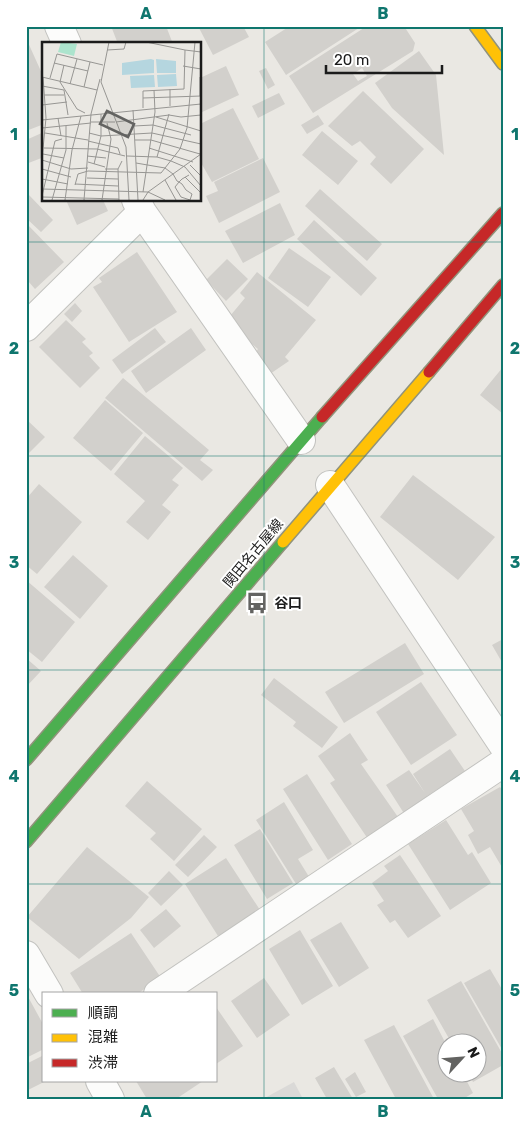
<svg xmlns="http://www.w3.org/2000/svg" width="529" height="1125" viewBox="0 0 529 1125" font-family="Rubik,'Noto Sans JP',sans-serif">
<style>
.parking{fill:#dad9d7}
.building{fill:#d2d0cc;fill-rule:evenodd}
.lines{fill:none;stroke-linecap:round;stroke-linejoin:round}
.street-casing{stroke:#c2c2bf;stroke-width:30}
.fast-casing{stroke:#91937b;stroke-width:14}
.slow-casing{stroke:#91937b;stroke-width:14}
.jam-casing{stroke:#91937b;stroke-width:14}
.street{stroke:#fcfcfb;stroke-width:28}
.fast{stroke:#4caf50;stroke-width:11}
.slow{stroke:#ffc107;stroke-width:11}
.jam{stroke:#c62828;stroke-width:11}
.grid{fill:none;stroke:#0f766e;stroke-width:1;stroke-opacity:0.55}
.labels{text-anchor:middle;stroke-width:4;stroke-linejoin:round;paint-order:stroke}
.street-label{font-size:14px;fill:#1b1b1b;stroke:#fff}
.poi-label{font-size:14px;font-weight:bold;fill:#1b1b1b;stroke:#fff;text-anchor:start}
.inset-road{fill:none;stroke:#979693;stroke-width:1}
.view{fill:#636361;fill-opacity:0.15;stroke:#636361;stroke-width:2.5}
.inset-edge{fill:none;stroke:#1b1b1b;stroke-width:2.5}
.neatline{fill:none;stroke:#0f766e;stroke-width:2}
.grid-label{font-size:16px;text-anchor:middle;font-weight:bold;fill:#0f766e}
</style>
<rect width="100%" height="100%" fill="#eae8e3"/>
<path class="parking" d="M294,1082L303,1099H263Z"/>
<path class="building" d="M111,26H166L173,44H118Z
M198,26H243L249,37L213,55Z
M290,26H362L286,75L265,42Z
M367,26H404L415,43L413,51L313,113L289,76ZM362,68L367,76L358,81L353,74Z
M26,38L44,78V124L26,131Z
M419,51L436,75L444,155L392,108L375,83Z
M226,66L239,95L200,113V78Z
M266,68L275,85L268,89L259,71Z
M363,91L424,149L391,184L370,164L376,157L360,141L352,146L328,126Z
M279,93L285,104L258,118L252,106Z
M233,108L259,159L212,182L200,161V124Z
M318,115L324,124L307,134L301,125Z
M322,131L358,161L338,185L302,155Z
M44,132V157L26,164V140Z
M263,158L280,192L219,223L206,196L218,191L214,182Z
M320,189L382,244L367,261L305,206Z
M28,194L53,220L41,232L26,218V196Z
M66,200H103L108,211L77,225Z
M280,203L295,235L243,263L225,231Z
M314,220L377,278L361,296L297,239Z
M26,223L64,262L35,289L28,281L26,282Z
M289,248L331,277L308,307L268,278Z
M137,252L177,312L129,342L93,287L102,282L99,278Z
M227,259L248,279L226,301L206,280Z
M257,272L316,320L285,357L289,361L267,376L254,355L258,349L225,322L245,298L240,293Z
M75,303L82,311L72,322L64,314Z
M66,320L86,339L82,342L93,353L89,356L100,368L80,388L39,347Z
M155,328L166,342L122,374L112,360Z
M191,328L206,350L146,393L131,371Z
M503,367V414L480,395Z
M123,378L209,450L200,460L213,470L202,481L105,398Z
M105,400L143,433L111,471L73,438Z
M26,419L45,437L26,456Z
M145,436L183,468L172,480L179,485L162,505L171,512L148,540L126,522L145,501L114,474Z
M413,475L495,537L458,580L380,517Z
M39,484L82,522L37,574L26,565V499Z
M73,555L108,586L80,619L44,587Z
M26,580L75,622L42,662L26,649Z
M503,639V664L492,645Z
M405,643L424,674L344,723L325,692Z
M26,658L41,671L26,687Z
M274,678L338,727L322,748L293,726L296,722L261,695Z
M421,682L457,735L411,765L376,712Z
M350,733L368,760L361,764L398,817L368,839L330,783L335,780L318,756Z
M450,749L465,771L427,796L429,799L405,815L386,785L409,770L425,793L413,774Z
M307,774L352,844L328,860L283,789Z
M147,781L202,829L174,861L150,839L156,833L125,806Z
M500,787L503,791V869L490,847L478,854L468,835L474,831L461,809Z
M284,802L313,850L298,859L311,880L298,887L256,820Z
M446,820L468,855L472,852L491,883L450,910L408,844Z
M260,829L293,883L267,899L234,845Z
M204,835L217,847L188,877L175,865Z
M87,847L149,897L131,918L79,959L27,917Z
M400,855L441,916L408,938L395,920L390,923L377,905L384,901L372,883L388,871L384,866Z
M226,858L260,910L218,936L185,884Z
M169,871L183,885L161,906L148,893Z
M166,909L181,926L154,948L140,930Z
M341,922L369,968L339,987L310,940Z
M300,930L333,986L302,1005L269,949Z
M131,933L161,978L137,994H83L70,973Z
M490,969L503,991V1051L464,983Z
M264,978L290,1015L257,1038L231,1001Z
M461,981L503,1055V1065L473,1082L468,1072H476V1042H451L427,1000Z
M26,993L44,1026V1049L26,1058Z
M216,1007L243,1046L216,1064Z
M433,1019L446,1044V1072H462L473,1093L463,1099H438L403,1036Z
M394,1025L434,1099H396L364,1040Z
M44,1055V1082L26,1091V1064Z
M334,1067L353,1099H327L315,1078Z
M355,1072L366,1092L356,1097L345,1079Z
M136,1081H203L176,1099H147Z"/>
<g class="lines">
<g class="street-casing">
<path id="street" d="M59,26L67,44
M136,200L142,212L301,440
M26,327L142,212
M330,485L503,745
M26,955L49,994
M158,994L503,763
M100,1081L110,1099"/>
</g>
<g class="fast-casing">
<path id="fast" d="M26,760L322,417
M26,842L283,542"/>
</g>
<g class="slow-casing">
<path id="slow" d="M475,26L503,64
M283,542L429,372"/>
</g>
<g class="jam-casing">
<path id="jam" d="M429,372L503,285
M322,417L503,213"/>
</g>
<use href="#street" class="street"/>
<use href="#fast" class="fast"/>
<use href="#slow" class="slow"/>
<use href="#jam" class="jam"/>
</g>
<path class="grid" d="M264,26V1099M26,242H503M26,456H503M26,670H503M26,884H503"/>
<defs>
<g id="bus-bare" transform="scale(1.725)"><path d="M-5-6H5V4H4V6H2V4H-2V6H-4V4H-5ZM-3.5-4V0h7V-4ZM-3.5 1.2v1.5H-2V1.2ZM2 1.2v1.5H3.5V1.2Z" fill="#636361" stroke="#fff" stroke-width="2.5" paint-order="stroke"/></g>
</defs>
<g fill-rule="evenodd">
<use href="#bus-bare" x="257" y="603"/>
</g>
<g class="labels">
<g class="street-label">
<text transform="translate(253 553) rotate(-50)" y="5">関田名古屋線</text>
</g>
<g class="poi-label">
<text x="274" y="608">谷口</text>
</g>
</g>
<g transform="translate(42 42)">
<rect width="159" height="159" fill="#eae8e3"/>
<path d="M19,0L35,2L32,14L16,10Z" fill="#ace4cd"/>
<path d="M109,17L112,18V31L80,33V21ZM114,17L134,19V31H115ZM134,32L135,44L116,45L115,33ZM112,33L113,45L89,46L88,34Z" fill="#b5d6df"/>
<path class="inset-road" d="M67,0L59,40L84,105L87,158M65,8L82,7L84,0M143,8L159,10M12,21L46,29M22,23L18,40L35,67L43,71M141,24L159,27M0,35L55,48M158,35V54M8,36L15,12L61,23M28,42L35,17M0,44L22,48L26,73M42,45L48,20M128,47V64M2,53H22M101,56L159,54M0,63L25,60M101,66V49L142,47L143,8L104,0M91,68L96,158M114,75L159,89M16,76L19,94M0,78L159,62M49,80H73M74,80L127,73L139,75L159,73M92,84L111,83L149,93M0,86L49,81M3,91L46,98M47,91L59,94L110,91L159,102M93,98H109L158,112L159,109M46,99L76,106L78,112M2,106L55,107L83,114M107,106L151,120M1,112L22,116M45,114L64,116M85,114L115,115L129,119L143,125L159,144M115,115L127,72M0,117L4,76L1,35M0,118L29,127L46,126M46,120L63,125M94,121L123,126L131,132L159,112M52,122L59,94V72M148,123L159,134M0,127L29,135M63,127H76L80,119M76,127L77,158M143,135L159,151M45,136L76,137M0,137L26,142M123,138L134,158M33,142L76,144M33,143L36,132L46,129L119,131L123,126L138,107L145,86L153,0M0,147L106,150L131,132L135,139L137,140L140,142L144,148L150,152L148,158L139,155L133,145L137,140L140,137L147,133M101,150L113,70L112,48M0,154L13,99L20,97M0,155L77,157M10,158L24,108V84M23,158L30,108L39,74M42,158L49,72L58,37M60,158L69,97L65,81M101,158L106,150L123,158"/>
<path class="view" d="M65,69L92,82L86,95L58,82Z"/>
<rect width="159" height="159" class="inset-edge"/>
</g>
<rect width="529" height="1125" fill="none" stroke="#ffffff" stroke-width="55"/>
<rect x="42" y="992" width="175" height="90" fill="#ffffff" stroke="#a4a4a4"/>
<rect x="52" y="1009" width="25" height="8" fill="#4caf50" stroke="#a4a4a4"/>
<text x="88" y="1018" font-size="15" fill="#1b1b1b">順調</text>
<rect x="52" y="1034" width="25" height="8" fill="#ffc107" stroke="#a4a4a4"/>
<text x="88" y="1042" font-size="15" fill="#1b1b1b">混雑</text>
<rect x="52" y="1059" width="25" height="8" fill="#c62828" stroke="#a4a4a4"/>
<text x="88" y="1068" font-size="15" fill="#1b1b1b">渋滞</text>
<g transform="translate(462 1058) rotate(64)"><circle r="24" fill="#ffffff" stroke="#a4a4a4"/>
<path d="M0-4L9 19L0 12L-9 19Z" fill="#636361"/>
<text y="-8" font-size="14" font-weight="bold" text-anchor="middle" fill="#1b1b1b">N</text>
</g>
<path d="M326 65v8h116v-8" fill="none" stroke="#1b1b1b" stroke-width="2.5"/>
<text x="334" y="65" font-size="15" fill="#1b1b1b" stroke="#ffffff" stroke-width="4" paint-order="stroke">20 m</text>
<rect x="28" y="28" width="474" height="1070" class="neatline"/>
<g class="grid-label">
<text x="146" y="19">A</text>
<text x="383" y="19">B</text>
<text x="14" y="140">1</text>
<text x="515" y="140">1</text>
<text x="14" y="354">2</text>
<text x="515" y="354">2</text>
<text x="14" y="568">3</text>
<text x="515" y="568">3</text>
<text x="14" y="782">4</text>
<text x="515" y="782">4</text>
<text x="14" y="996">5</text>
<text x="515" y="996">5</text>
<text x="146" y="1117">A</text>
<text x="383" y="1117">B</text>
</g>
</svg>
